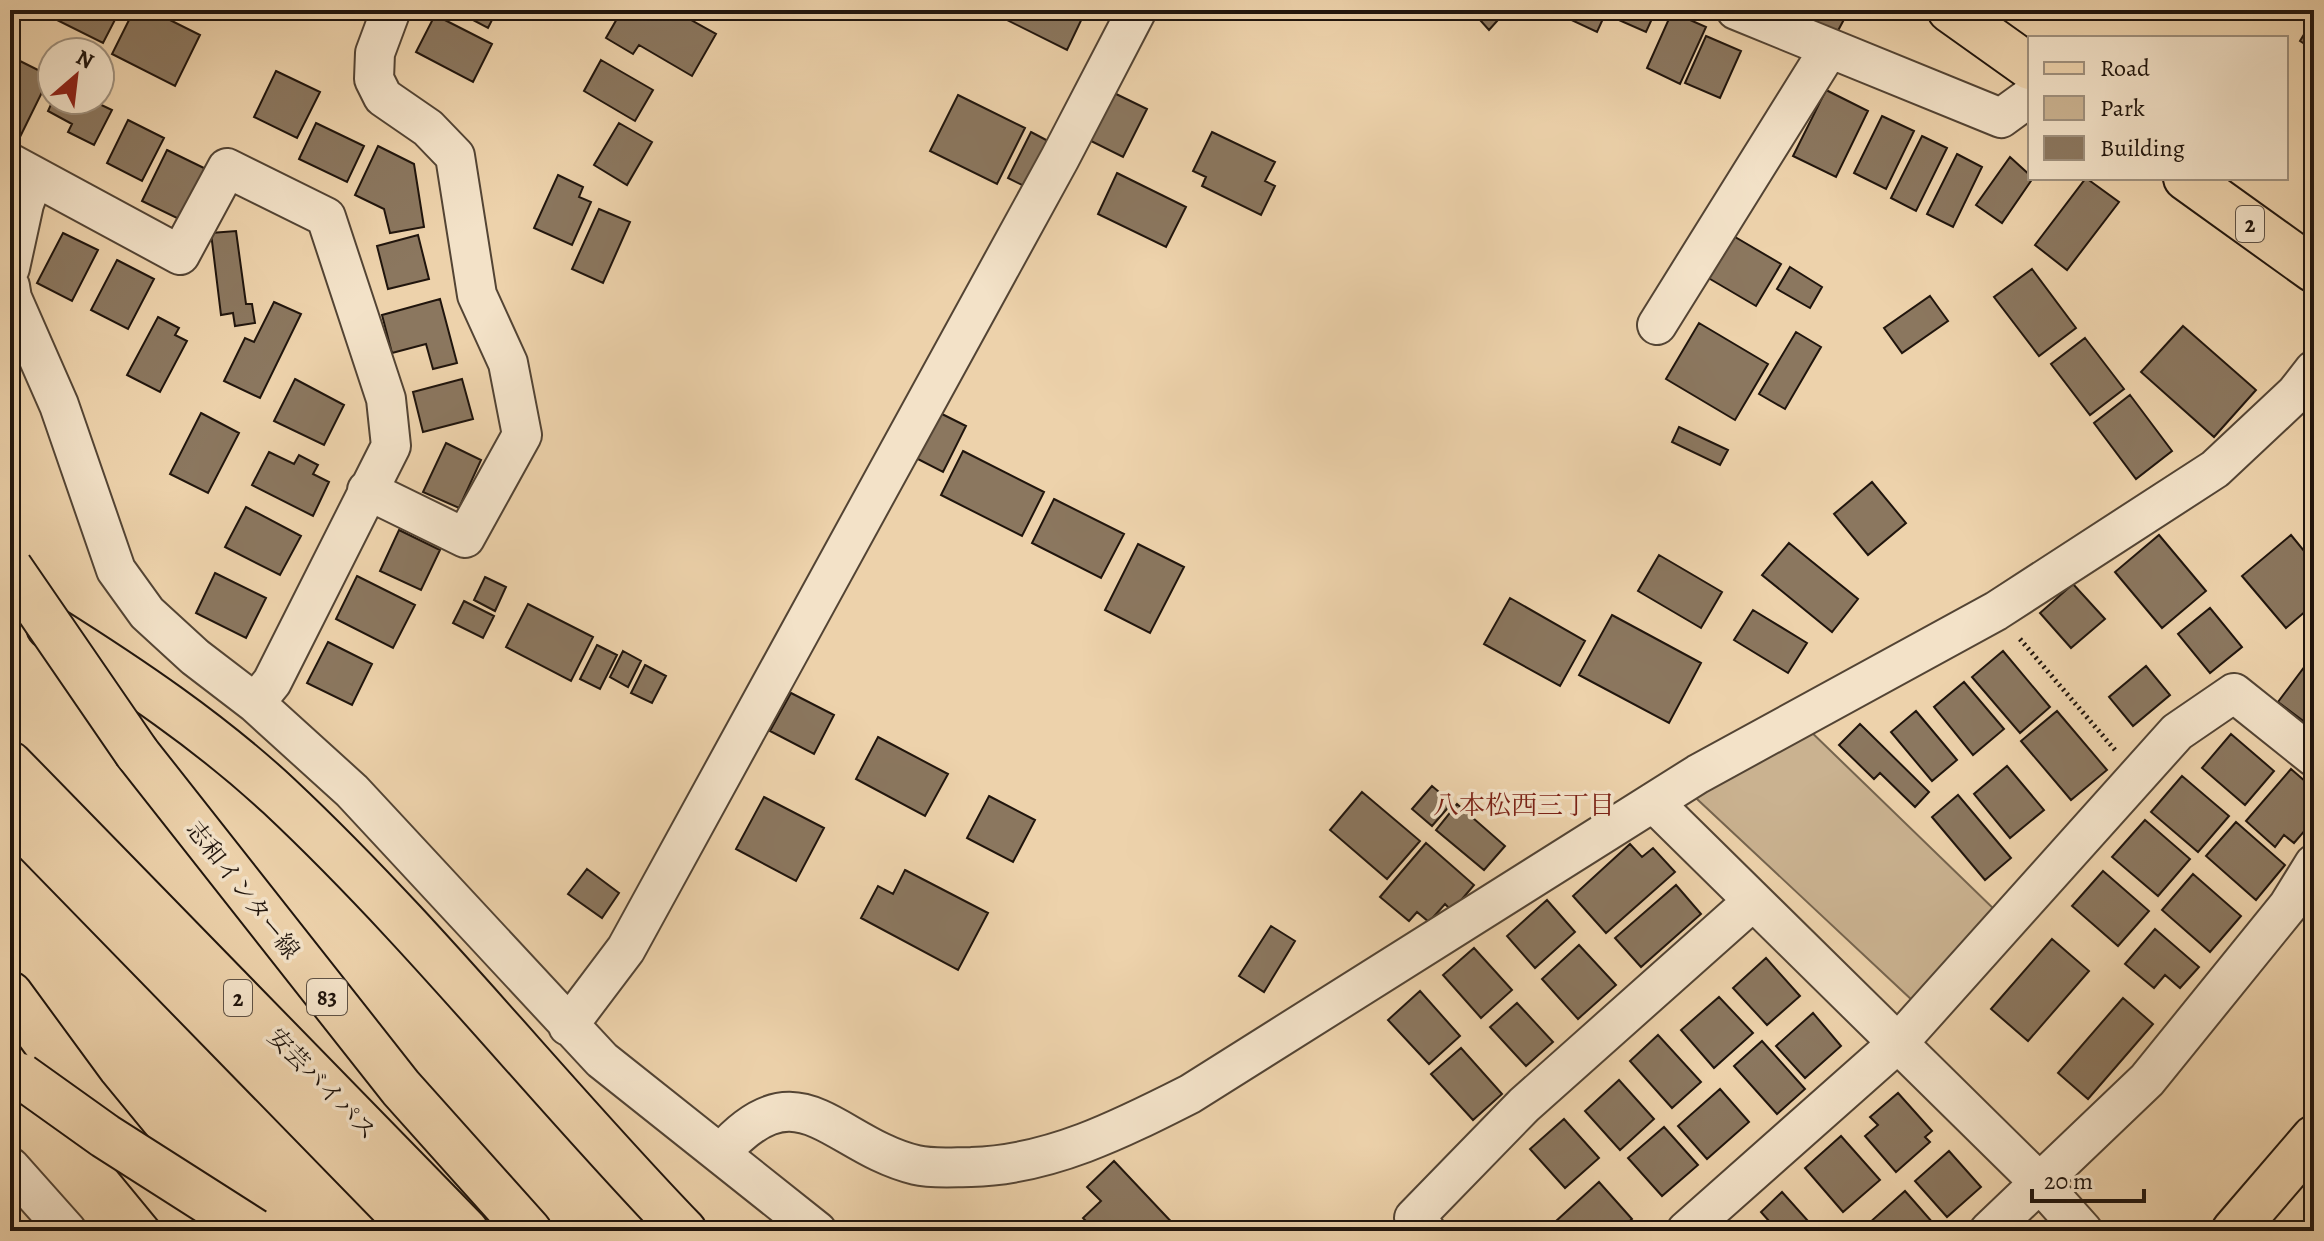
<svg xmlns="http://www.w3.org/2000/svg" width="2324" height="1241" viewBox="0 0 2324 1241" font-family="Alegreya,'Noto Serif JP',serif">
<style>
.green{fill:#cab290;stroke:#75644e;stroke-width:2}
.building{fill:#8b775f;stroke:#20150d;stroke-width:2}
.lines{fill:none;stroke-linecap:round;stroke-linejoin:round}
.minor-casing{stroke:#534434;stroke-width:42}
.primary-casing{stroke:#20150d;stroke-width:48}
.trunk-casing{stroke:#20150d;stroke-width:48}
.motorway-casing{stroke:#20150d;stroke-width:48}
.path{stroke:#20150d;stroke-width:5;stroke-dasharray:2 4;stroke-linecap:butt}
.minor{stroke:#f3e2c8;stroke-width:38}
.primary{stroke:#edd2ab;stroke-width:44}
.trunk{stroke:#edd2ab;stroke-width:44}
.motorway{stroke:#edd2ab;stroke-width:44}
.primary-bridge-casing{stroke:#20150d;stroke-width:48;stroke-linecap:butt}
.primary-bridge{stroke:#edd2ab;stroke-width:44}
.labels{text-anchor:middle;stroke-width:7;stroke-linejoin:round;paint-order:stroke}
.shield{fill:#f3e2c8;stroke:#5f5245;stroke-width:2}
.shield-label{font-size:22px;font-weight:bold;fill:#20150d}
.street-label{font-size:24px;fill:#20150d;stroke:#f3e2c8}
.neighbourhood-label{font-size:26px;fill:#7a1f14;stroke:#f3e2c8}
</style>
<rect width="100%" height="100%" fill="#edd2ab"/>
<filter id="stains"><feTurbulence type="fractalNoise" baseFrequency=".0025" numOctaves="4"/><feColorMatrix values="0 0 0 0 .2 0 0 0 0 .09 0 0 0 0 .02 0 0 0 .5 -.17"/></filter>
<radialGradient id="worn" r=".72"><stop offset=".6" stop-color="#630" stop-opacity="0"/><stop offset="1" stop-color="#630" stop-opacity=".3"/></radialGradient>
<path class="green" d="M1803,724L1997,912L1913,1001L1697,799V786Z"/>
<path class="building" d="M62,10H120L103,43L57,20Z
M134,10H150L200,35L175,86L112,54Z
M454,10H497L488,28Z
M622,10H673L716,34L692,76L639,45L633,54L606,38Z
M987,10H1086L1067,50Z
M1471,10H1507L1489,30Z
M1568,10H1607L1597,32L1565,17Z
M1616,10H1656L1646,32L1612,17Z
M1780,10H1849L1833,40Z
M2293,10H2314V50L2300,41L2311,23Z
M1672,12L1706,27L1680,84L1647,68Z
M435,15L492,44L473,82L416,52Z
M1706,36L1741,51L1720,98L1685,83Z
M10,56L50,76L17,143L10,139Z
M601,60L653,90L635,121L584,91Z
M276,71L320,92L297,138L254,117Z
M1826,90L1868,111L1836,177L1793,156Z
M1112,92L1147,109L1123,157L1089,140Z
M958,95L1025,128L997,184L930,151Z
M53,100H91L112,110L94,145L68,132L72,124L48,111Z
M1882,116L1914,131L1886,189L1854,173Z
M128,120L164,138L142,181L107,163Z
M316,123L364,146L347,182L299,159Z
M619,123L652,142L627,185L594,165Z
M1031,132L1050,142L1028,188L1008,178Z
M1212,132L1275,162L1265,181L1275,186L1261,215L1202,186L1206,177L1193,171Z
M1922,136L1947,148L1916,211L1891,198Z
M378,146L414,164L424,227L390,233L384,209L355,195Z
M167,150L206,169L181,220L142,201Z
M1957,154L1982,167L1953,227L1927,214Z
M2010,157L2033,178L2002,223L1976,205Z
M1117,173L1186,207L1166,247L1098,214Z
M558,175L583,187L579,197L591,202L572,245L534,228Z
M2086,178L2119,202L2067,270L2035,245Z
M599,209L630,222L603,283L572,269Z
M236,231L246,304H252L255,323L235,326L233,313L221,315L211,233Z
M63,233L98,250L72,301L37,283Z
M1730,234L1781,264L1756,306L1705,276Z
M418,235L429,279L388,289L377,246Z
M117,260L154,279L128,329L91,310Z
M1790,267L1822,287L1810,308L1777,289Z
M2032,269L2076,328L2039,356L1994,297Z
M1930,296L1948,321L1902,353L1884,328Z
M440,299L457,363L433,369L426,344L392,353L382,315Z
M274,302L301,314L260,398L224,381L245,338L254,342Z
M158,317L179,328L175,335L187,341L160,392L127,375Z
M1699,323L1768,364L1735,420L1666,379Z
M2183,326L2256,390L2214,437L2141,372Z
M1796,332L1821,347L1785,409L1759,394Z
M2085,338L2124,389L2090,415L2051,364Z
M295,379L344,405L324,445L274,421Z
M462,379L473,419L423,432L413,392Z
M2130,395L2172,451L2136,479L2094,423Z
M934,410L966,426L943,472L912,456Z
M201,413L239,433L208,493L170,474Z
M1679,427L1728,450L1720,465L1672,442Z
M446,443L481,460L459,508L423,492Z
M963,451L1044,492L1022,536L941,495Z
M269,452L294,464L299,455L318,465L313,474L329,482L313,516L252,485Z
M1872,482L1906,523L1868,555L1834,514Z
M1054,499L1124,534L1101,578L1032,543Z
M246,507L301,536L280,575L225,547Z
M399,530L440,550L421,590L380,571Z
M2159,535L2206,591L2162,628L2115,572Z
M2291,535L2314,563V604L2286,628L2242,576Z
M1789,543L1858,599L1832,632L1762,575Z
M1138,544L1184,567L1150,633L1105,610Z
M1659,555L1722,592L1701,628L1638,591Z
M215,573L266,598L246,638L196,613Z
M357,576L415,605L393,648L336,619Z
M485,577L506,587L495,611L474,600Z
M2073,584L2105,619L2071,648L2040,613Z
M1510,598L1585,641L1560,686L1484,644Z
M464,601L494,616L483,638L453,623Z
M528,604L593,637L571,681L506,647Z
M2210,608L2242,647L2210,673L2178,634Z
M1753,610L1807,643L1788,673L1734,640Z
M1612,615L1701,663L1669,723L1579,675Z
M328,642L372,664L352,705L307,683Z
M597,645L617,655L600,689L580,679Z
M623,651L641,661L628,687L610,677Z
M2003,651L2050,707L2020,733L1972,677Z
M2314,654V729L2278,702Z
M645,665L666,676L652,703L631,693Z
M2146,666L2170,695L2133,726L2109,697Z
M1964,682L2004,729L1973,755L1934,707Z
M791,693L834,715L814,754L770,731Z
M1916,711L1957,760L1932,781L1891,732Z
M2057,711L2107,770L2071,800L2021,741Z
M1860,724L1929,792L1915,807L1880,773L1874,779L1839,745Z
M2231,734L2274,771L2245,805L2202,768Z
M878,737L948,774L925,816L856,779Z
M2007,766L2044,810L2010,838L1974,794Z
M2291,769L2314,789V801L2308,808L2314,813V820L2294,843L2284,835L2275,847L2246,821Z
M2182,776L2229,816L2198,852L2151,812Z
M1432,786L1452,803L1432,826L1412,809Z
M1362,792L1420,841L1387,879L1330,830Z
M1958,795L2011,858L1985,880L1932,817Z
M989,796L1035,820L1013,862L967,838Z
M764,797L824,828L796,881L736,849Z
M1457,804L1505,846L1484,870L1436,830Z
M2145,820L2190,859L2158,896L2112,857Z
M2236,822L2285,865L2256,900L2206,856Z
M1426,843L1474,885L1452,911L1445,904L1429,922L1417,912L1409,921L1380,897Z
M1630,844L1642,857L1653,848L1675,872L1606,933L1573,896Z
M587,869L619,893L602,918L568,894Z
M905,870L988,913L958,970L861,918L878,886L893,894Z
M2103,871L2149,911L2118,946L2072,906Z
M2193,874L2241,916L2210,952L2162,910Z
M1676,885L1701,914L1641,967L1615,938Z
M1547,900L1575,932L1535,968L1507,936Z
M1271,926L1295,941L1264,992L1239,976Z
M2155,929L2199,967L2180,988L2165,975L2154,988L2125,964Z
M2052,939L2089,971L2028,1041L1991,1009Z
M1579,945L1616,985L1578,1019L1542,979Z
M1474,948L1512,990L1481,1018L1443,975Z
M1766,958L1800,996L1767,1025L1733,988Z
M1420,991L1460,1036L1429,1064L1388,1020Z
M1719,997L1753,1033L1714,1068L1681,1030Z
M2123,998L2153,1024L2088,1099L2058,1073Z
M1517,1003L1553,1042L1526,1066L1490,1027Z
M1813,1013L1841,1046L1805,1078L1776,1046Z
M1658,1035L1701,1082L1672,1108L1630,1061Z
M1762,1041L1805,1089L1777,1114L1734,1066Z
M1461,1048L1502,1094L1473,1120L1431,1074Z
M1619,1080L1654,1119L1620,1150L1585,1111Z
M1720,1089L1749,1122L1707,1159L1678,1126Z
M1898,1093L1932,1131L1925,1137L1930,1142L1896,1172L1865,1136L1878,1125L1870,1117Z
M1564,1119L1599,1158L1565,1188L1530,1149Z
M1664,1127L1698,1165L1662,1196L1628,1158Z
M1841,1136L1880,1180L1843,1212L1805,1168Z
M1949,1151L1981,1187L1947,1217L1915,1181Z
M1114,1161L1179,1230L1186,1223L1194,1231H1095L1083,1218L1101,1201L1087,1187Z
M1599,1182L1632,1219L1619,1231H1545Z
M1905,1191L1933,1223L1925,1231H1874L1868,1224Z
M1782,1192L1817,1231H1762L1760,1229L1769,1221L1761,1212Z"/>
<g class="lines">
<g class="minor-casing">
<path id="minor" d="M1736,10L2001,118L2030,97
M10,163L180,255L227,168L326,217L386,399L391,446L272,682L255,703
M10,268L24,204L34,177
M10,286L12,298L59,405L116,570L147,613L195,657L255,703L352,791L602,1060L817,1231
M1657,325L1829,49
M367,490L465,538L522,435L508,363L477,295L455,156L428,128L383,97L374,79L375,53L391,10
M1655,804L2041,1184L2083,1231
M568,1026L626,949L1060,158L1137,10
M722,1152C799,1064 833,1145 916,1165C932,1169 954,1167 971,1167C1050,1165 1121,1129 1190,1094L1698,774L1996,611L2215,469L2296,393L2314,370
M10,1167L67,1231
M1426,1231L1414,1218L1524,1105L1753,901
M1686,1231L1898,1043L2177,732L2234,693L2314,757
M1989,1231L2147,1080L2288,906L2314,864"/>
</g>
<g class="primary-casing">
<path id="primary" d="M137,753L401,1088L529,1231"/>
</g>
<g class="trunk-casing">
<path id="trunk" d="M1950,10L2030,67
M2186,178L2314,270
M2234,1231L2314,1138"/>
</g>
<g class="motorway-casing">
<path id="motorway" d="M49,627C130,678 209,731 279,796C424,932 546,1088 684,1231
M10,764L466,1231
M10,815L416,1231
M10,994L84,1095L196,1231"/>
</g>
<path class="path" d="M2020,639L2115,750"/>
<use href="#minor" class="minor"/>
<use href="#primary" class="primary"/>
<use href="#trunk" class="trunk"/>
<use href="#motorway" class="motorway"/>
<g class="primary-bridge-casing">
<path id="primary-bridge" d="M10,568L137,753
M21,1076L105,1136L254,1231"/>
</g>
<use href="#primary-bridge" class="primary-bridge"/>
</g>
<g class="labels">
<g class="shield">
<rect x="2236" y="206" width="28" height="36" rx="6"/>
<rect x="307" y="979" width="40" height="36" rx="6"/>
<rect x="224" y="980" width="28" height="36" rx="6"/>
</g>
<g class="shield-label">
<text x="2250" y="232">2</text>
<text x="327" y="1005">83</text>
<text x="238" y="1006">2</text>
</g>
<g class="street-label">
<text transform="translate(243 890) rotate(52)" y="8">志和インター線</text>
<text transform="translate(322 1084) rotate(46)" y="8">安芸バイパス</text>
</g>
<g class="neighbourhood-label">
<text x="1524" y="814">八本松西三丁目</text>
</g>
</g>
<rect width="2324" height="1241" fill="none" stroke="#edd2ab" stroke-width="40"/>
<rect x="12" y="12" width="2300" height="1217" fill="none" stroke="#20150d" stroke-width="4"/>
<rect x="20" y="20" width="2284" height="1201" fill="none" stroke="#20150d" stroke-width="2"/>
<rect x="2028" y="36" width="260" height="144" fill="#f3e2c8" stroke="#9f907d" stroke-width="2"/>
<rect x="2044" y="62" width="40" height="12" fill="#edd2ab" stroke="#9f907d" stroke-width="2"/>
<text x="2100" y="76" font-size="24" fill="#20150d">Road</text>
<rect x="2044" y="96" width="40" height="24" fill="#cab290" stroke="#9f907d" stroke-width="2"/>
<text x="2100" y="116" font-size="24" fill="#20150d">Park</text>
<rect x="2044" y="136" width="40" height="24" fill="#8b775f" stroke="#9f907d" stroke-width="2"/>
<text x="2100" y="156" font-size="24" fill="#20150d">Building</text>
<g transform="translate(76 76) rotate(28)"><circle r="38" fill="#f3e2c8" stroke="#9f907d" stroke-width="2"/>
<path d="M0-6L14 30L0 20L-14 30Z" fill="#8f2418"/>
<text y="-12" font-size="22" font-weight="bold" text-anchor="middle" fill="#20150d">N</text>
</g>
<path d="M2032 1189v12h112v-12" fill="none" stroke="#20150d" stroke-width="4"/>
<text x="2044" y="1189" font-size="24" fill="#20150d" stroke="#f3e2c8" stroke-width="6" paint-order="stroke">20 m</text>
<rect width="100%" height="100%" filter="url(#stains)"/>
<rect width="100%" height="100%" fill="url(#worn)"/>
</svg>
